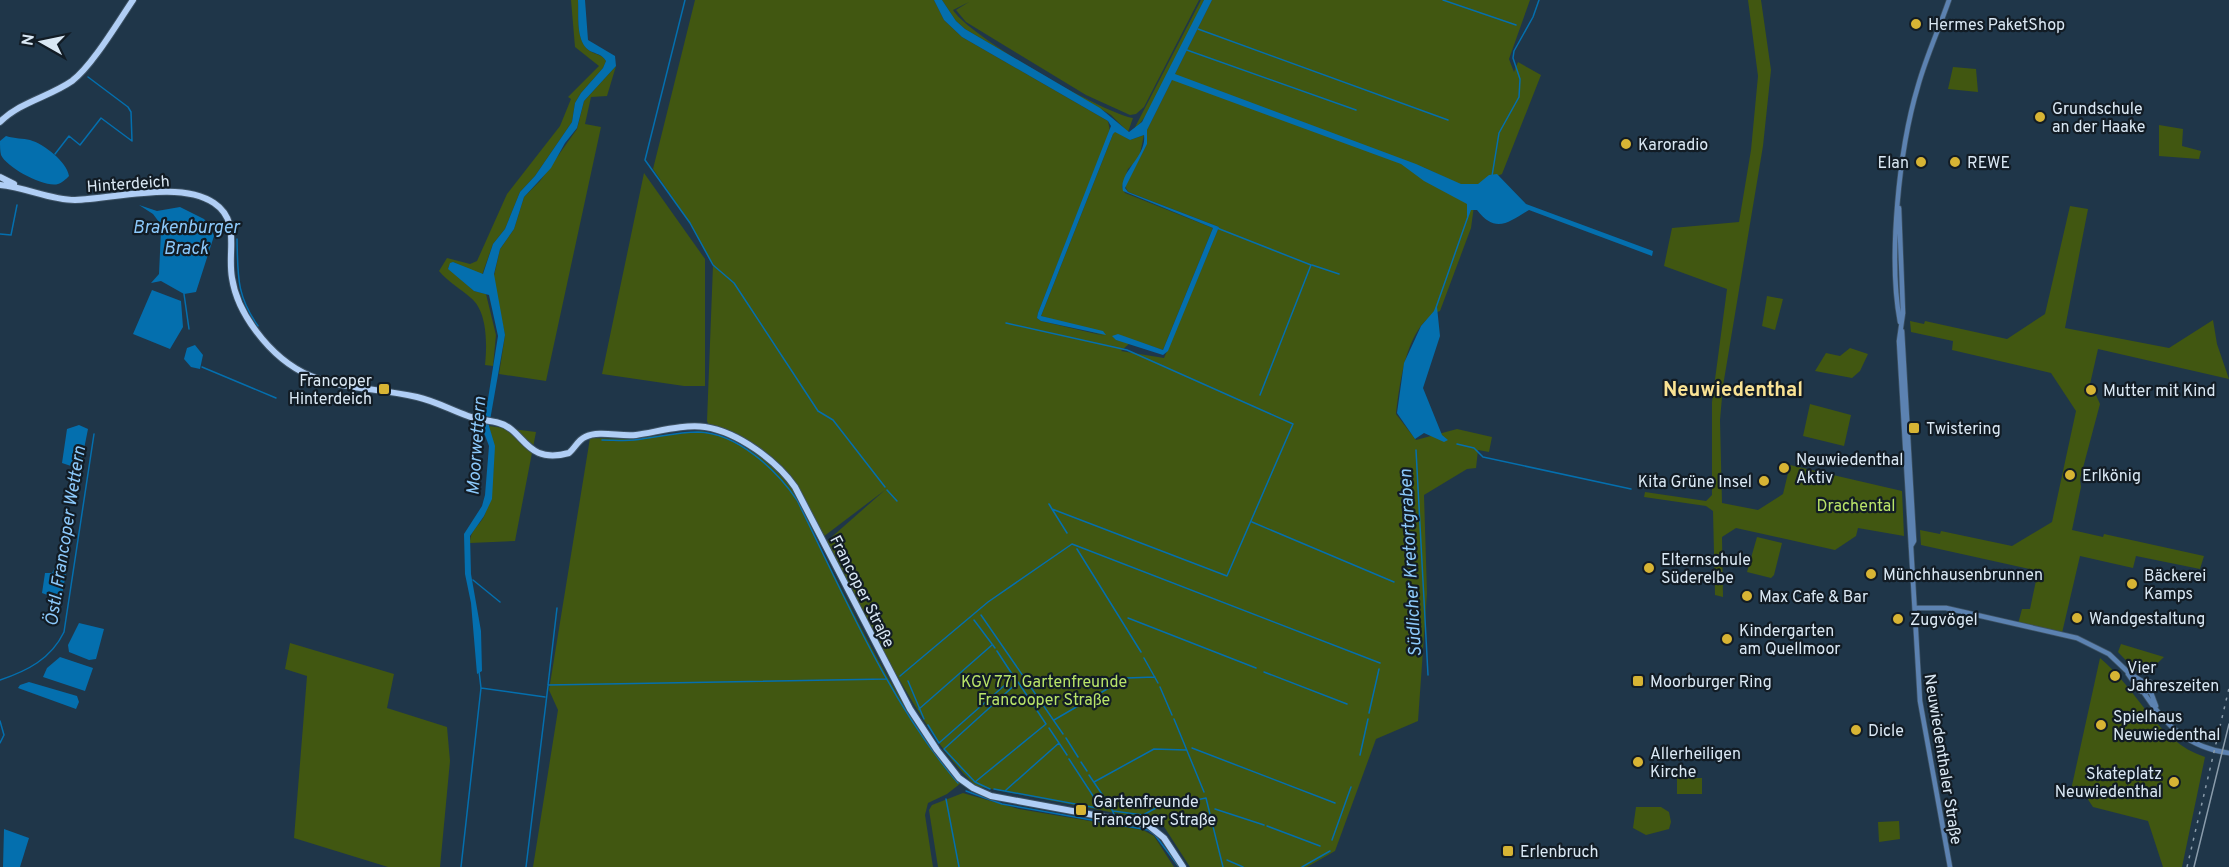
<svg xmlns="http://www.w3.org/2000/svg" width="2229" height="867" viewBox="0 0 2229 867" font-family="Overpass,sans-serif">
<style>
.green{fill:#415711}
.water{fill:#046fae}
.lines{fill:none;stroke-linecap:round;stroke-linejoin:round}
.stream{stroke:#046fae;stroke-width:1.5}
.minor-casing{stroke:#3d5264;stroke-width:6}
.major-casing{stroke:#3d5264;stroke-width:8}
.minor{stroke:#5c82b1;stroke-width:4.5}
.major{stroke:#b0cef5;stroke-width:6}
.tram{stroke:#8a9cab;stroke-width:1.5}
.rail{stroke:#8a9cab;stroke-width:1.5;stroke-dasharray:3 6;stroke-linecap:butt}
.poi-dot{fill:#d7b434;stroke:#121c25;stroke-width:2}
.labels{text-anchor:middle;stroke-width:4.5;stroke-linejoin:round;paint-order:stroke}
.poi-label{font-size:16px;fill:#dae8f4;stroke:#121c25;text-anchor:start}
.street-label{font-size:16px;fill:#dae8f4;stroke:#121c25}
.park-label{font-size:16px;fill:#b9e469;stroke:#121c25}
.water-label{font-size:18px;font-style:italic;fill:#8cc9fb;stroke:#121c25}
.quarter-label{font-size:20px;font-weight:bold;fill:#f9e294;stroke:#121c25}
</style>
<rect width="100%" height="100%" fill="#1f3649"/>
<path class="green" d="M571,0H578C579,15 575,41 590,51C596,55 602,54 606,61L603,68L581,93L575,103L572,122L535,176L520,192L505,229L493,244L482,275L453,262L448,268L474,291L486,294L496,335L493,366L485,365C487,346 488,312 471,298C461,289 448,282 439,271L447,258L470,264L477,261L507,194L560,126L571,99L568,97L599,66L575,47Z
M695,0H934L944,20L962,37L1108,121L1110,131L1038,313L1037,318L1041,321L1105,336L1041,316L1113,134L1115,131L1130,140L1144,135L1139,158L1128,169L1122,187L1125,193L1213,228L1163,350L1118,335L1116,340L1130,343L1121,351L1164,358L1219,227L1128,192L1125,186L1147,144V130L1212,0H1530L1509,59L1514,72L1518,62L1541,75L1502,174L1469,189L1423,167L1474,206L1471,228L1440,311C1406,324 1400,383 1396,414L1416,440L1457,429L1492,437L1489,452L1478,450L1476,468L1467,469L1424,495L1427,593L1418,721L1376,739L1335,851L1307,867H1190L1161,822L976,786C941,753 920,714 896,674L889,667L826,542L885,490L823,537L784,468L754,446L709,426L707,421L713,265L690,223L653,169Z
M942,0H1199L1144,107L1136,114L1130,115L1086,95L966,22L956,10L969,2L953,10C970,37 1101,112 1133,118L1128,132L1111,115L965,29L956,21Z
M1201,0H1204C1189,31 1156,111 1133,131Z
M1748,0H1761L1771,70L1763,146L1723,386L1720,420L1722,503L1758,510L1783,494L1790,465L1902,491L1904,536L1858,528L1856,536L1835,550L1736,528L1722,537L1723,597L1715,595L1713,511L1706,506L1644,497L1645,492L1706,501L1712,495V402L1727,289L1664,266L1672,228L1739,222L1751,150L1758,76Z
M616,66L607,96L591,97L585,124L601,127L546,381L499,374L505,335L493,280L500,249L514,229L524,197L540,181L577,129L584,101Z
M1953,67L1976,69L1978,92L1948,89Z
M2159,125L2183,129L2182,146L2201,151L2199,159L2159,156Z
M644,173L705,259V386H684L602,374Z
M2070,206L2088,209L2065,328L2169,348L2213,320L2217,344L2229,379L2098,349L2088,393L2096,395L2100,404L2080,479L2081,487L2072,530L2103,537L2104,534L2204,556L2200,569L2136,556L2133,568L2080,556L2062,633L2018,624L2022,609H2030L2038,571L1921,545L1920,530L1940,534L1941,531L2012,546L2052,522L2076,411L2051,373L1952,350L1953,341L1911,332L1910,321L1924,324L1925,321L2007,339L2045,314Z
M1767,296L1783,299L1775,330L1762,326Z
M1850,348L1868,354L1860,371L1852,378L1815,371L1826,353L1840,356Z
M1810,404L1851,415L1844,446L1803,436Z
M489,426L536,432L515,541L470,543C470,529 481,525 485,514C494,487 497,453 489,426Z
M702,431C729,437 758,452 778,471C802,494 811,531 825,557C865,635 903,716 961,783L947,794L928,803L925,815L933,867H533L558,710L549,690L590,438L627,439Z
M1757,537L1782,543L1774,575L1771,578L1747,572Z
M290,643L394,674L387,708L447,727L450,761L440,867H388L294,838L307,676L285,669Z
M2121,644L2164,657L2147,673L2136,671L2118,652Z
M2100,658C2137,688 2156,741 2205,757L2182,867H2163L2148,821L2093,807L2087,798L2071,790Z
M1677,778H1702V794H1677Z
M963,793L1019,809L1143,830L1154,836L1174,867H938L929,810L932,805Z
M1636,807H1661L1669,812L1671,822L1669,829L1646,835L1633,828Z
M1899,821L1900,839L1879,842L1878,822Z"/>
<path class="water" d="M578,0H585L588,40L615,56L616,66L584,101L577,128L565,143L551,168L524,197L514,229L500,249L494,274L505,335L489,426L495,446L492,499L484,516L470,536L471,574L481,631L482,671L477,674L471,603L465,574L464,534L482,506L485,495L489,446L483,430L498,336L489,295L474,291L448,269L450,263L453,262L483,274L493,244L505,229L520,192L535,176L572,122L575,103L581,93L603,68L606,61C602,54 596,54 590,51C575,42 579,15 578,0Z
M934,0H942L956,21L965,29L1100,108L1129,132L1142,122L1204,0H1212L1175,74L1416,164L1461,184H1478L1489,175L1497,174L1526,204L1653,251L1652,256L1529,210C1510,221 1496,235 1477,210H1471L1437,307L1440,336L1423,388L1442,435L1448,440L1444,442L1424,433L1415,439L1397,413L1404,363L1421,326L1434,311L1467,217V204L1424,181L1401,164L1172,80L1147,130V144L1125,188L1128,192L1219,227L1168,351L1163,355L1116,340L1112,336L1118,334L1163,350L1213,228L1123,191C1118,172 1147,157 1144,135L1130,140L1115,132L1113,134L1041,316L1103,331L1106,335L1041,321L1037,318L1038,313L1111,126L1108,121L962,37L944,20Z
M6,136C15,139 23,138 30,140C44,144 67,162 69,176C66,179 62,183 58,184C45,188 7,168 1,155C0,151 0,146 0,141Z
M139,205L157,211L180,207L204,219L209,225L214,236L196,292L184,294L161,281L151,283L159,274L161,231L159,222L153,214Z
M152,290L181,301L183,327L170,349L133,334Z
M195,345L203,355L200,369L191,367L184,359L187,348Z
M79,425L88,429L80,469L62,463L67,429Z
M57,564L67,568L61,600L42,593L45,573H52Z
M79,623L104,629L96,659L89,660L69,652L68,645Z
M60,657L93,668L85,691L43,677L47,668Z
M29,682L77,696L79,702L76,709L18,688L20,685Z
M4,829L29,838L20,867H3Z"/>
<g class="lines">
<path class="stream" d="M685,0L645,160L690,223L713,265L734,283L818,411L833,420L885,487
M1443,0L1516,25
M1198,29L1448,120
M1184,49L1356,110
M55,154L69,136L80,145L101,118L132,141L131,112L128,107L88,77
M1492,176L1499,133L1519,97L1520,79L1513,58L1514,51L1533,17L1539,0
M1217,228L1311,265L1260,395
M0,234L11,235L17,205
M237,239C238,275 236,295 258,326
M1312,265L1339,274
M184,294L189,329
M1006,323L1127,350L1293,424L1227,576L1052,509L1049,504
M202,367L276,398
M602,440C613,440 624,441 634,440C655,438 677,432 698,432C738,433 776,470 797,500C845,597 888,701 958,783
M1457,444L1474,448L1483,457L1631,489
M1416,450L1428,675
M887,490L897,501
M1052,509L1067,533
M1252,522L1394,582
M1077,549L1141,652
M473,580L500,602
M557,608L548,685L886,679
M981,615L1063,734
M1128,618L1256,668
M974,620L995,648
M1144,658L1158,683
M1264,672L1347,704
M900,676L988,602L1072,544L1380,663
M0,680C27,671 51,659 64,632L94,434
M908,681L924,719
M1160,687L1172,715
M481,688L545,697
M919,709L992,645
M1369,713L1379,669
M1174,719L1204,792
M1054,720L1126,678L1155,677
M0,721L4,735L0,743
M928,725L939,743L1014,677L997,651
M1049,728L1067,755
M1066,738L1078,757
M1192,748L1335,803
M1360,755L1368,719
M1081,762L1087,771
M1089,775L1110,806
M975,782L1046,724L1018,682L944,749L975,782L990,789
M1094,782L1154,749L1186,750
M994,789L1097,808L1099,805L1069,759
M1006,790L1059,743
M966,791L1002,804L1148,830L1155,835L1179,867
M946,799L959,867
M1111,808L1114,814
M1215,809L1264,825
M1113,811L1143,815L1156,808L1206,798L1223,867
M1267,826L1320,846
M1332,840L1351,787
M1227,860L1243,867
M461,867L481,688L479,671
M526,867L548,686
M1302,867L1330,851"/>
<g class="minor-casing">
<path id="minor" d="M1899,208L1903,313L1899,341L1920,701L1950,867
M1900,322C1888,258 1899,149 1918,86C1926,57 1939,29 1949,0
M1902,331L1914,541L1911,546
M1915,608H1946L2077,638L2109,654L2130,674L2142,681
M2128,674L2140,691L2145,693L2150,690
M2142,681L2150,682V690
M2150,690L2156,706
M2144,693C2165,725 2189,748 2229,753"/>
</g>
<g class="major-casing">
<path id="major" d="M0,122C20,102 49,97 72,81C92,66 118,22 133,0
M0,177L14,184
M0,185C25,187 50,200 75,200C114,199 180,180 214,203C241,221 227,251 232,278C235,298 244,315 256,331C303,394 349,382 417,397C435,401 451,410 468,416C478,420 488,420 499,423C525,430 525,465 569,453C575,448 578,440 585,437C600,430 620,437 636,435C657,432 683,424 705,427C738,432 777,461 795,487L910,709L937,750L959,778L973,788L991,796L1148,825L1164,838L1183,867"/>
</g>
<use href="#minor" class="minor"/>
<use href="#major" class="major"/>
<path class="tram" d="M2194,867L2229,724"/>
<path class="rail" d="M2187,867L2229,688"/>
</g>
<g class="poi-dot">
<circle cx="1916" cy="24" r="6"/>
<circle cx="2040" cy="117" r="6"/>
<circle cx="1626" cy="144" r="6"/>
<circle cx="1921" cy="162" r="6"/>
<circle cx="1955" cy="162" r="6"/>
<rect x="378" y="383" width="12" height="12" rx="3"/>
<circle cx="2091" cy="390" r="6"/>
<rect x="1908" y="422" width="12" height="12" rx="3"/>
<circle cx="1784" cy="468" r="6"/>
<circle cx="2070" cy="475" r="6"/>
<circle cx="1764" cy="481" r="6"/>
<circle cx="1649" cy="568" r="6"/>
<circle cx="1871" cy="574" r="6"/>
<circle cx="2132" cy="584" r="6"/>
<circle cx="1747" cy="596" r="6"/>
<circle cx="2077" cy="618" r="6"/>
<circle cx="1898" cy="619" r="6"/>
<circle cx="1727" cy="639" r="6"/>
<circle cx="2115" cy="676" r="6"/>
<rect x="1632" y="675" width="12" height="12" rx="3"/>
<circle cx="2101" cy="725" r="6"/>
<circle cx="1856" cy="730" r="6"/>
<circle cx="1638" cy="762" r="6"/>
<circle cx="2174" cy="782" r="6"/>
<rect x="1075" y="804" width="12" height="12" rx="3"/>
<rect x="1502" y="845" width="12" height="12" rx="3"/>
</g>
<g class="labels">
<g class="poi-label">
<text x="1928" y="30">Hermes PaketShop</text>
<text x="2052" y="114">Grundschule<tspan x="2052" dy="18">an der Haake</tspan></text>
<text x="1638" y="150">Karoradio</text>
<text x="1909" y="168" text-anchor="end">Elan</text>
<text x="1967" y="168">REWE</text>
<text x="372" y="386" text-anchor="end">Francoper<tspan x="372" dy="18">Hinterdeich</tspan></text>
<text x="2103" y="396">Mutter mit Kind</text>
<text x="1926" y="434">Twistering</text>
<text x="1796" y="465">Neuwiedenthal<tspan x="1796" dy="18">Aktiv</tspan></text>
<text x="2082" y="481">Erlkönig</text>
<text x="1752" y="487" text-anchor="end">Kita Grüne Insel</text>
<text x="1661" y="565">Elternschule<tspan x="1661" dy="18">Süderelbe</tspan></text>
<text x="1883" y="580">Münchhausenbrunnen</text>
<text x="2144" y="581">Bäckerei<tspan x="2144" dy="18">Kamps</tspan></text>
<text x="1759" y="602">Max Cafe &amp; Bar</text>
<text x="2089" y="624">Wandgestaltung</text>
<text x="1910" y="625">Zugvögel</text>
<text x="1739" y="636">Kindergarten<tspan x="1739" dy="18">am Quellmoor</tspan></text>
<text x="2127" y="673">Vier<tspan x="2127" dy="18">Jahreszeiten</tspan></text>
<text x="1650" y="687">Moorburger Ring</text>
<text x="2113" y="722">Spielhaus<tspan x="2113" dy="18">Neuwiedenthal</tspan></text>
<text x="1868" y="736">Dicle</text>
<text x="1650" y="759">Allerheiligen<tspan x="1650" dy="18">Kirche</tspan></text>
<text x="2162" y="779" text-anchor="end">Skateplatz<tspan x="2162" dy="18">Neuwiedenthal</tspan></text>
<text x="1093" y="807">Gartenfreunde<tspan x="1093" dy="18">Francoper Straße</tspan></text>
<text x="1520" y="857">Erlenbruch</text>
</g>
<g class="street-label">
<text transform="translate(128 183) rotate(-4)" y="6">Hinterdeich</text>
<text transform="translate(863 591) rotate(63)" y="6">Francoper Straße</text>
<text transform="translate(1944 759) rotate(81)" y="6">Neuwiedenthaler Straße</text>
</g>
<g class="park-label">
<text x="1856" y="511">Drachental</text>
<text x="1044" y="687">KGV 771 Gartenfreunde<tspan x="1044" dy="18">Francooper Straße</tspan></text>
</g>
<g class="water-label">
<text x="186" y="233">Brakenburger<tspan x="186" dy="21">Brack</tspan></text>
<text transform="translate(476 446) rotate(-86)" y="6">Moorwettern</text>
<text transform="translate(65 536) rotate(-81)" y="6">Östl. Francoper Wettern</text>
<text transform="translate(1410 563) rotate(-93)" y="6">Südlicher Kretortgraben</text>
</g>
<g class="quarter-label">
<text x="1733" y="396">Neuwiedenthal</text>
</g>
</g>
<g transform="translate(42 42) rotate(279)" stroke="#121c25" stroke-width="4.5" paint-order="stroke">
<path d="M0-4.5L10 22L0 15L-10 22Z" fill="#dae8f4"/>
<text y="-9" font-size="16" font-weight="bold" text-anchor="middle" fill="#dae8f4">N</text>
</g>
</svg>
